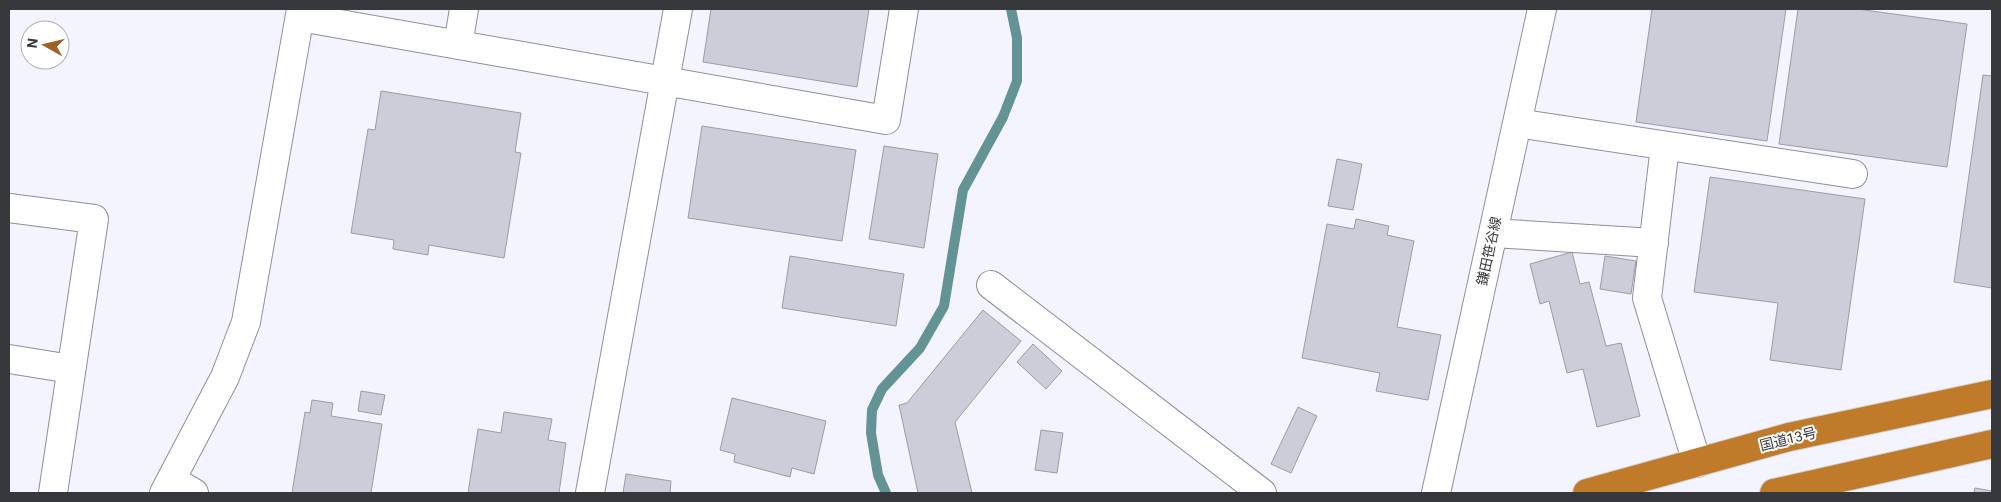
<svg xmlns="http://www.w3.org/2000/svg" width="2001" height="502" viewBox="0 0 2001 502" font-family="Roboto,'Noto Sans JP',sans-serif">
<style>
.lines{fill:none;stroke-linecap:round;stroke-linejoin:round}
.stream{stroke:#649396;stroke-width:10}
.building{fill:#cccdd8;stroke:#9b9ca6}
.minor-casing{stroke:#8e8f99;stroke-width:30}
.highway-casing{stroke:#d3d3d4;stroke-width:30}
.minor{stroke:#fff;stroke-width:28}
.highway{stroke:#bf7b2a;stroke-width:28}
.labels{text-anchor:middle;stroke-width:4;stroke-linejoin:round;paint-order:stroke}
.street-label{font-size:14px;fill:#37383c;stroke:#fff}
</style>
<rect width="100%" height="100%" fill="#f3f4ff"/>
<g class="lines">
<path class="stream" d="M886,493L878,475L871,433L872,410L882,389L920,348L944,306L963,190L1003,117L1017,81V38L1011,9"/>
</g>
<path class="building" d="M711,9H869L857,87L703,62Z
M1652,9H1786L1767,141L1636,122Z
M1798,9H1857L1967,24L1947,167L1779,144Z
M1983,75L1992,76V288L1954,282Z
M381,91L521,113L515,152L521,153L504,258L429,245L428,255L393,249L394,240L351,233L368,129L375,130Z
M702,126L856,150L842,241L688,218Z
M884,146L938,154L924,248L869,239Z
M1337,159L1362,164L1353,210L1328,206Z
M1710,177L1865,199L1841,370L1770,360L1778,303L1694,292Z
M1356,219L1389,226L1387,235L1414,241L1397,327L1441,335L1428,400L1376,391L1380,373L1302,358L1327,224L1354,229Z
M1572,252L1580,284L1589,282L1606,346L1621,343L1640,416L1597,427L1583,369L1567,373L1549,301L1540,304L1530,264Z
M790,256L904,274L896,326L782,308Z
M1605,256L1636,261L1631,294L1600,289Z
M983,310L1021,341L955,422L972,493H918L899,405L907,403Z
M1033,344L1062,371L1046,389L1017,362Z
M361,391L385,395L381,415L358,411Z
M732,398L826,421L814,474L792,468L790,477L734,462L735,454L720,450Z
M312,400L333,403L331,416L382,424L371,493H292L305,412L310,413Z
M1298,407L1317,416L1291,473L1271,464Z
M504,412L552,419L548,440L566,443L559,493H468L478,429L501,433Z
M1041,430L1063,433L1057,473L1035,470Z
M626,474L671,481L670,493H623Z
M1975,488L1992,491V493H1974Z"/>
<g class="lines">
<g class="minor-casing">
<path id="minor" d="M300,17L886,120L904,9
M458,45L464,9
M1517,123L1853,174
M1665,146L1647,298L1697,463
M9,208L94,219L53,493
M1493,233L1654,243
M991,285L1262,493
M9,359L71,369
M172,480L194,493
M164,493L225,377L246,322L301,9
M590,493L678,9
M1436,493L1542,9"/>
</g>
<g class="highway-casing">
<path id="highway" d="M1587,493L1789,437L1992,394
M1774,493L1992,444"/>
</g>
<use href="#minor" class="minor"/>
<use href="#highway" class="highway"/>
</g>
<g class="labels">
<g class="street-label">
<text transform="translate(1489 251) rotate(-78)" y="5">鎌田笹谷線</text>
<text transform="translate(1788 439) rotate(-14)" y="5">国道13号</text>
</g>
</g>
<rect width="2001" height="502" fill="none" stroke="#37383c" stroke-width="20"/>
<g transform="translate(45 45) rotate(278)"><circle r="24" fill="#ffffff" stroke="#afafb1"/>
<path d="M0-4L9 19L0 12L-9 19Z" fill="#9f6126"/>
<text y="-8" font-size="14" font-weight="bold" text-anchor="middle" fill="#37383c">N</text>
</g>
</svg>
